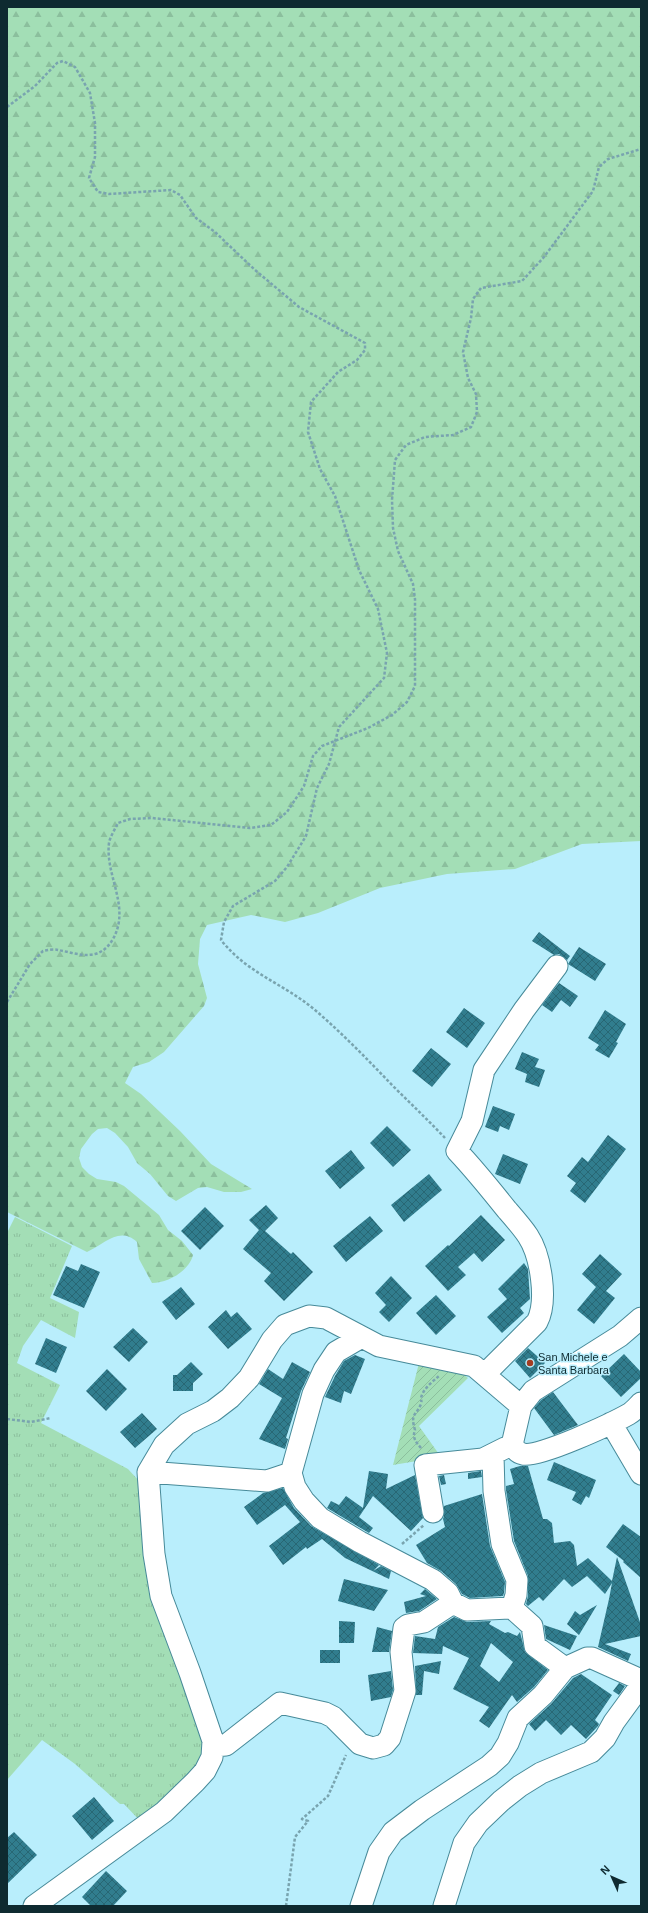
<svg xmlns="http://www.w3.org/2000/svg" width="648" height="1913" viewBox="0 0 648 1913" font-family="Helvetica,sans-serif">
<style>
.grass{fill:url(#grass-tufts)}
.forest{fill:url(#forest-firs)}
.garden{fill:url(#garden-furrows)}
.building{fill:url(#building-cross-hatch);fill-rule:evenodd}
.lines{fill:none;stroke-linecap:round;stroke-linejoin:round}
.minor-casing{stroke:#478a99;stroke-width:23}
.path{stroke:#79a4af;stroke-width:2.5;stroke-dasharray:3 2;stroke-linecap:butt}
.minor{stroke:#fff;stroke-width:21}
.poi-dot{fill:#a43c22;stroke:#b9eefc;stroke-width:1.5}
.labels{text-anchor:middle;stroke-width:3;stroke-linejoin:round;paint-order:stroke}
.poi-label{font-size:11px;fill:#0e2a30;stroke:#b9eefc;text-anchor:start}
</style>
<defs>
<pattern id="grass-tufts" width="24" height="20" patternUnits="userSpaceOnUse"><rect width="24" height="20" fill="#a3deb6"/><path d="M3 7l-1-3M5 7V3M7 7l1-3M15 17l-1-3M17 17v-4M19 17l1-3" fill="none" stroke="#8bbf9d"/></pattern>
<pattern id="forest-firs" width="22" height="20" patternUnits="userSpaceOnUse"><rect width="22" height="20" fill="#a3deb6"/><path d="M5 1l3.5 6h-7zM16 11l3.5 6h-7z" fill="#8bbf9d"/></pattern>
<pattern id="garden-furrows" width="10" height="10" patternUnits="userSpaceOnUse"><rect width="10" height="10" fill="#a3deb6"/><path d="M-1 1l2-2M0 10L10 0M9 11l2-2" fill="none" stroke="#8bbf9d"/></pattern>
<pattern id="building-cross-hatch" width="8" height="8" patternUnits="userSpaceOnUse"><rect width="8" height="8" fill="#317d8e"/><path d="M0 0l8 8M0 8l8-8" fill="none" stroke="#286774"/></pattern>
</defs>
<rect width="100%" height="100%" fill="#b9eefc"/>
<path class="grass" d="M15,1217L72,1246L50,1298L79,1312L75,1338L41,1320L23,1346L17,1363L60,1385L41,1423L128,1469L140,1482L206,1740V1756L143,1824L124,1804H120L75,1764L42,1740L7,1780V1233Z"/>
<path class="forest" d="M7,7H641V841L582,844L515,869L447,874L380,888L318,913L285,922L251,915L207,925L200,939L198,964L207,998L204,1006L164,1052L149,1062L133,1067L125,1083L141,1094L180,1131L211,1164L252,1189L241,1192H224L207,1187L198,1188L176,1201L168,1196L150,1174L137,1163L128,1147L115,1133L107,1128L98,1129L92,1134L81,1149L79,1158L82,1167L89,1174L97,1179L116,1182L124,1186L159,1215L168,1230L182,1241L193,1255C189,1271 168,1283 152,1283L139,1259L137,1242C119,1226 105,1244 87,1252L7,1212Z"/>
<path class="garden" d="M419,1363L459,1371L468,1378L419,1426L441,1457L393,1465Z"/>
<path class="building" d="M539,932L570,956L567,960L559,954L554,955L532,941Z
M579,947L606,964L595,981L568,964Z
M559,983L578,996L570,1007L561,1000L552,1012L542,1005Z
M464,1008L485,1023L467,1048L446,1032Z
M605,1010L626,1024L616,1042L618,1043L609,1058L595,1050L599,1045L588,1038Z
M431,1048L451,1064L432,1087L412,1071Z
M522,1052L539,1059L535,1067L545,1070L539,1087L525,1082L527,1074L515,1069Z
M493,1106L515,1114L509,1130L500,1126L498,1132L485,1127Z
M387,1126L411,1150L393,1167L370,1143Z
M608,1135L626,1149L585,1203L570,1191L576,1183L567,1176L582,1157L588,1162Z
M351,1150L365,1168L340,1189L325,1171Z
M503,1154L528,1164L520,1184L495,1174Z
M429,1174L442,1190L404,1222L391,1205Z
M266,1205L278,1218L265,1231L291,1254L293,1252L313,1272L284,1301L264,1281L271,1273L243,1249L259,1230L249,1220Z
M205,1207L224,1226L200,1250L181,1231Z
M481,1215L505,1240L482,1262L474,1253L458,1267L466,1275L448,1291L425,1266L448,1245L449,1246Z
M370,1216L383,1231L346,1262L333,1246Z
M600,1254L622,1274L606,1291L615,1298L594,1324L577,1310L596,1287L582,1274Z
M524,1263L528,1269L530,1299L520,1308L524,1313L502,1333L487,1317L507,1299L498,1289Z
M81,1264L100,1272L84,1308L53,1295L66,1266L78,1271Z
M391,1276L412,1298L389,1322L379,1312L386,1305L375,1293Z
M181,1287L195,1304L176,1320L162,1302Z
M436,1295L456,1316L436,1335L416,1313Z
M226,1310L231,1317L237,1312L252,1329L228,1349L208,1327Z
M133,1328L148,1342L129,1362L113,1347Z
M46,1338L67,1347L56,1373L35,1364Z
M528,1348L545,1363L530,1378L515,1361Z
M624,1354L641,1372V1378L621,1397L601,1376Z
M355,1355L365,1359L351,1394L344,1391L341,1403L325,1397L335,1376L344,1361Z
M191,1362L203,1374L193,1383V1391H173V1375H177Z
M292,1362L310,1372L301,1391L286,1438L288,1439L285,1449L259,1439L282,1398L259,1384L268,1369L283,1379Z
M107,1369L127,1389L106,1411L86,1391Z
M553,1392L578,1425L554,1435L534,1408L541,1400Z
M142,1413L157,1429L135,1448L120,1432Z
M554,1462L596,1480L589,1498L586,1496L581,1505L572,1500L576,1492L547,1480Z
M520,1466H528L543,1519H547L552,1523L554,1543L570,1541L574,1545L577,1566L588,1558L612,1581L617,1557L641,1625V1636L605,1644L631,1654L628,1661L598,1647L609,1599L612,1583L605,1594L587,1576L572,1587L564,1579L543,1601L539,1597L528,1606L526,1604L528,1596V1576L514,1541L506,1490V1486L514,1484L510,1469Z
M369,1471L388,1474L386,1489L415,1475L423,1518L411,1531L373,1496L359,1517L373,1528L369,1533L327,1508L331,1501L339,1505L346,1496L363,1508Z
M481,1471L482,1477L468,1479V1473Z
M444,1475L446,1484L441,1485L439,1476Z
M283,1488L294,1508L311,1526L379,1565L373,1571L381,1566L391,1571L389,1579L345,1558L322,1539L307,1549L306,1547L283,1565L269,1546L300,1522L285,1505L257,1525L244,1507L263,1493Z
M482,1494L490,1546L505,1582L504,1593L503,1596L470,1598L462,1594L456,1584L441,1571L427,1563L416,1545L445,1527L443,1519L444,1516V1506Z
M623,1524L641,1537V1578L623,1562L624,1561L606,1547Z
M344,1579L388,1590L374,1611L338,1601Z
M425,1589L437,1599L419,1611L406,1613L404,1602L426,1596L420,1594Z
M597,1605L579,1635L567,1624L575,1611L580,1615Z
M454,1617L467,1622L491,1621L489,1624L505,1633L508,1632L517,1636L520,1632L525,1652L548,1670L534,1687L517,1702L512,1695L489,1728L479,1721L489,1707L453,1689L469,1658L443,1646L442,1654L413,1653L415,1636L435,1639L438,1627ZM491,1643L513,1662L499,1682L480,1666Z
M339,1621L355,1622L354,1643H339Z
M544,1625L577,1636L570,1650L546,1639Z
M377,1627L392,1631L389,1652H372Z
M320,1650H340V1663H320Z
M441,1661L439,1674L424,1671L422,1695H416L415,1666Z
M391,1671L393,1690L391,1697L371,1701L368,1675Z
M581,1674L612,1695L595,1720L599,1724L598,1726L586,1739L571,1725L561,1735L546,1720L535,1731L529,1724L551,1704L573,1678Z
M619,1683L625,1686L619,1695L613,1691Z
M94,1797L114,1821L92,1840L72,1816Z
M14,1832L37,1855L7,1884V1838Z
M106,1871L127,1891L113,1906H91L82,1897Z"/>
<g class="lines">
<g class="minor-casing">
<path id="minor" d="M641,1318L620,1336L533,1391L521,1406L512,1445C515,1450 518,1453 523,1454C539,1458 613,1423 629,1414C634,1411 637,1407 641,1403
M360,1338L336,1352L324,1370L313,1394L291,1473L295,1487L304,1501L320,1518L360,1542L433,1580L448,1593L453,1603
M485,1374L537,1322C548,1301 541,1256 528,1236C522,1227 514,1218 507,1210C491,1190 475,1170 457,1151L472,1121L484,1070L524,1010L557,966
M611,1423L641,1474
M493,1455L494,1491L502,1544L517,1580L516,1595L512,1608
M148,1472L267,1481L291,1473
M433,1512L425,1465L483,1459L505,1448
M213,1746L226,1745L280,1703L325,1713L333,1717L360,1744L373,1748L384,1745L390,1738L405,1691L401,1652L404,1628L408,1625L424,1622L453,1603L467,1610L512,1608L532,1626L535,1646L565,1668L587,1658H592L641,1680
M34,1906L164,1812L195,1782L205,1771L212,1757L213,1741L190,1673L161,1596L154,1554L148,1472L164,1445L187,1424L213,1411L230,1398L249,1378L272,1340L285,1325L309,1316L326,1318L379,1346L474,1366L521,1406
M361,1906L379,1852L393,1832L422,1810L489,1766L500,1756L508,1743L518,1718L543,1695L565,1668
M444,1906L464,1843L478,1823L501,1801L520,1786L541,1773L591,1752L605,1738L614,1722L641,1685"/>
</g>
<path class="path" d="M7,107L35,86L57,63L63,61L75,67L90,93L95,123V157L89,178L98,192L109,194L171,190L180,195L196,218L215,232L255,270L299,307L365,343V350L357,360L338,372L311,402L308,432L320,469L335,496L359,570L378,609L387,653L384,678L339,727L329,764L317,788L306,836L287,867L275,881L233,906L224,922L221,940C248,974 283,983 315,1010C343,1034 368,1060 393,1086C411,1104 428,1120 445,1138
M7,1002L30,964L43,951C48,950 54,949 58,950C70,952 83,957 95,954C103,952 109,946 113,939C131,907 105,876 109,843C110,837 115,829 118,823L130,819L152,818L250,828L271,825L287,812L304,786L313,756L322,746L368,728L392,715L407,702L415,686V599L413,584L398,551L393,528L392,500L395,460L406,445L425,437L453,435L471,427L477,412L476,394L468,378L463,352L471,318L473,299L481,288L522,281L544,257L593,191L599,167L608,159L641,149
M7,1419L31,1422L51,1418
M421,1448C416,1442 412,1438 415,1430C410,1413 416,1416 421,1404C422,1401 421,1401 421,1398C423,1389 432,1382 439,1376
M402,1544L424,1525
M286,1906L295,1837L308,1821L302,1819L328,1796L346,1755"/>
<use href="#minor" class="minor"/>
</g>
<circle class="poi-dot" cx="530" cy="1363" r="4"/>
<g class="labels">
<g class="poi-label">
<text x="538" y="1361">San Michele e<tspan x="538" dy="13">Santa Barbara</tspan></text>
</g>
</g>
<rect width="648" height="1913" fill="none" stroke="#0e2a30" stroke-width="16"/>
<g transform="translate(612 1877) rotate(315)" stroke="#b9eefc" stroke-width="3" paint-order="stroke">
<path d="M0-3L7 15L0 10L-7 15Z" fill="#0e2a30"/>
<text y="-6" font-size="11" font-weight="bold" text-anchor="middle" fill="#0e2a30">N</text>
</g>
</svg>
